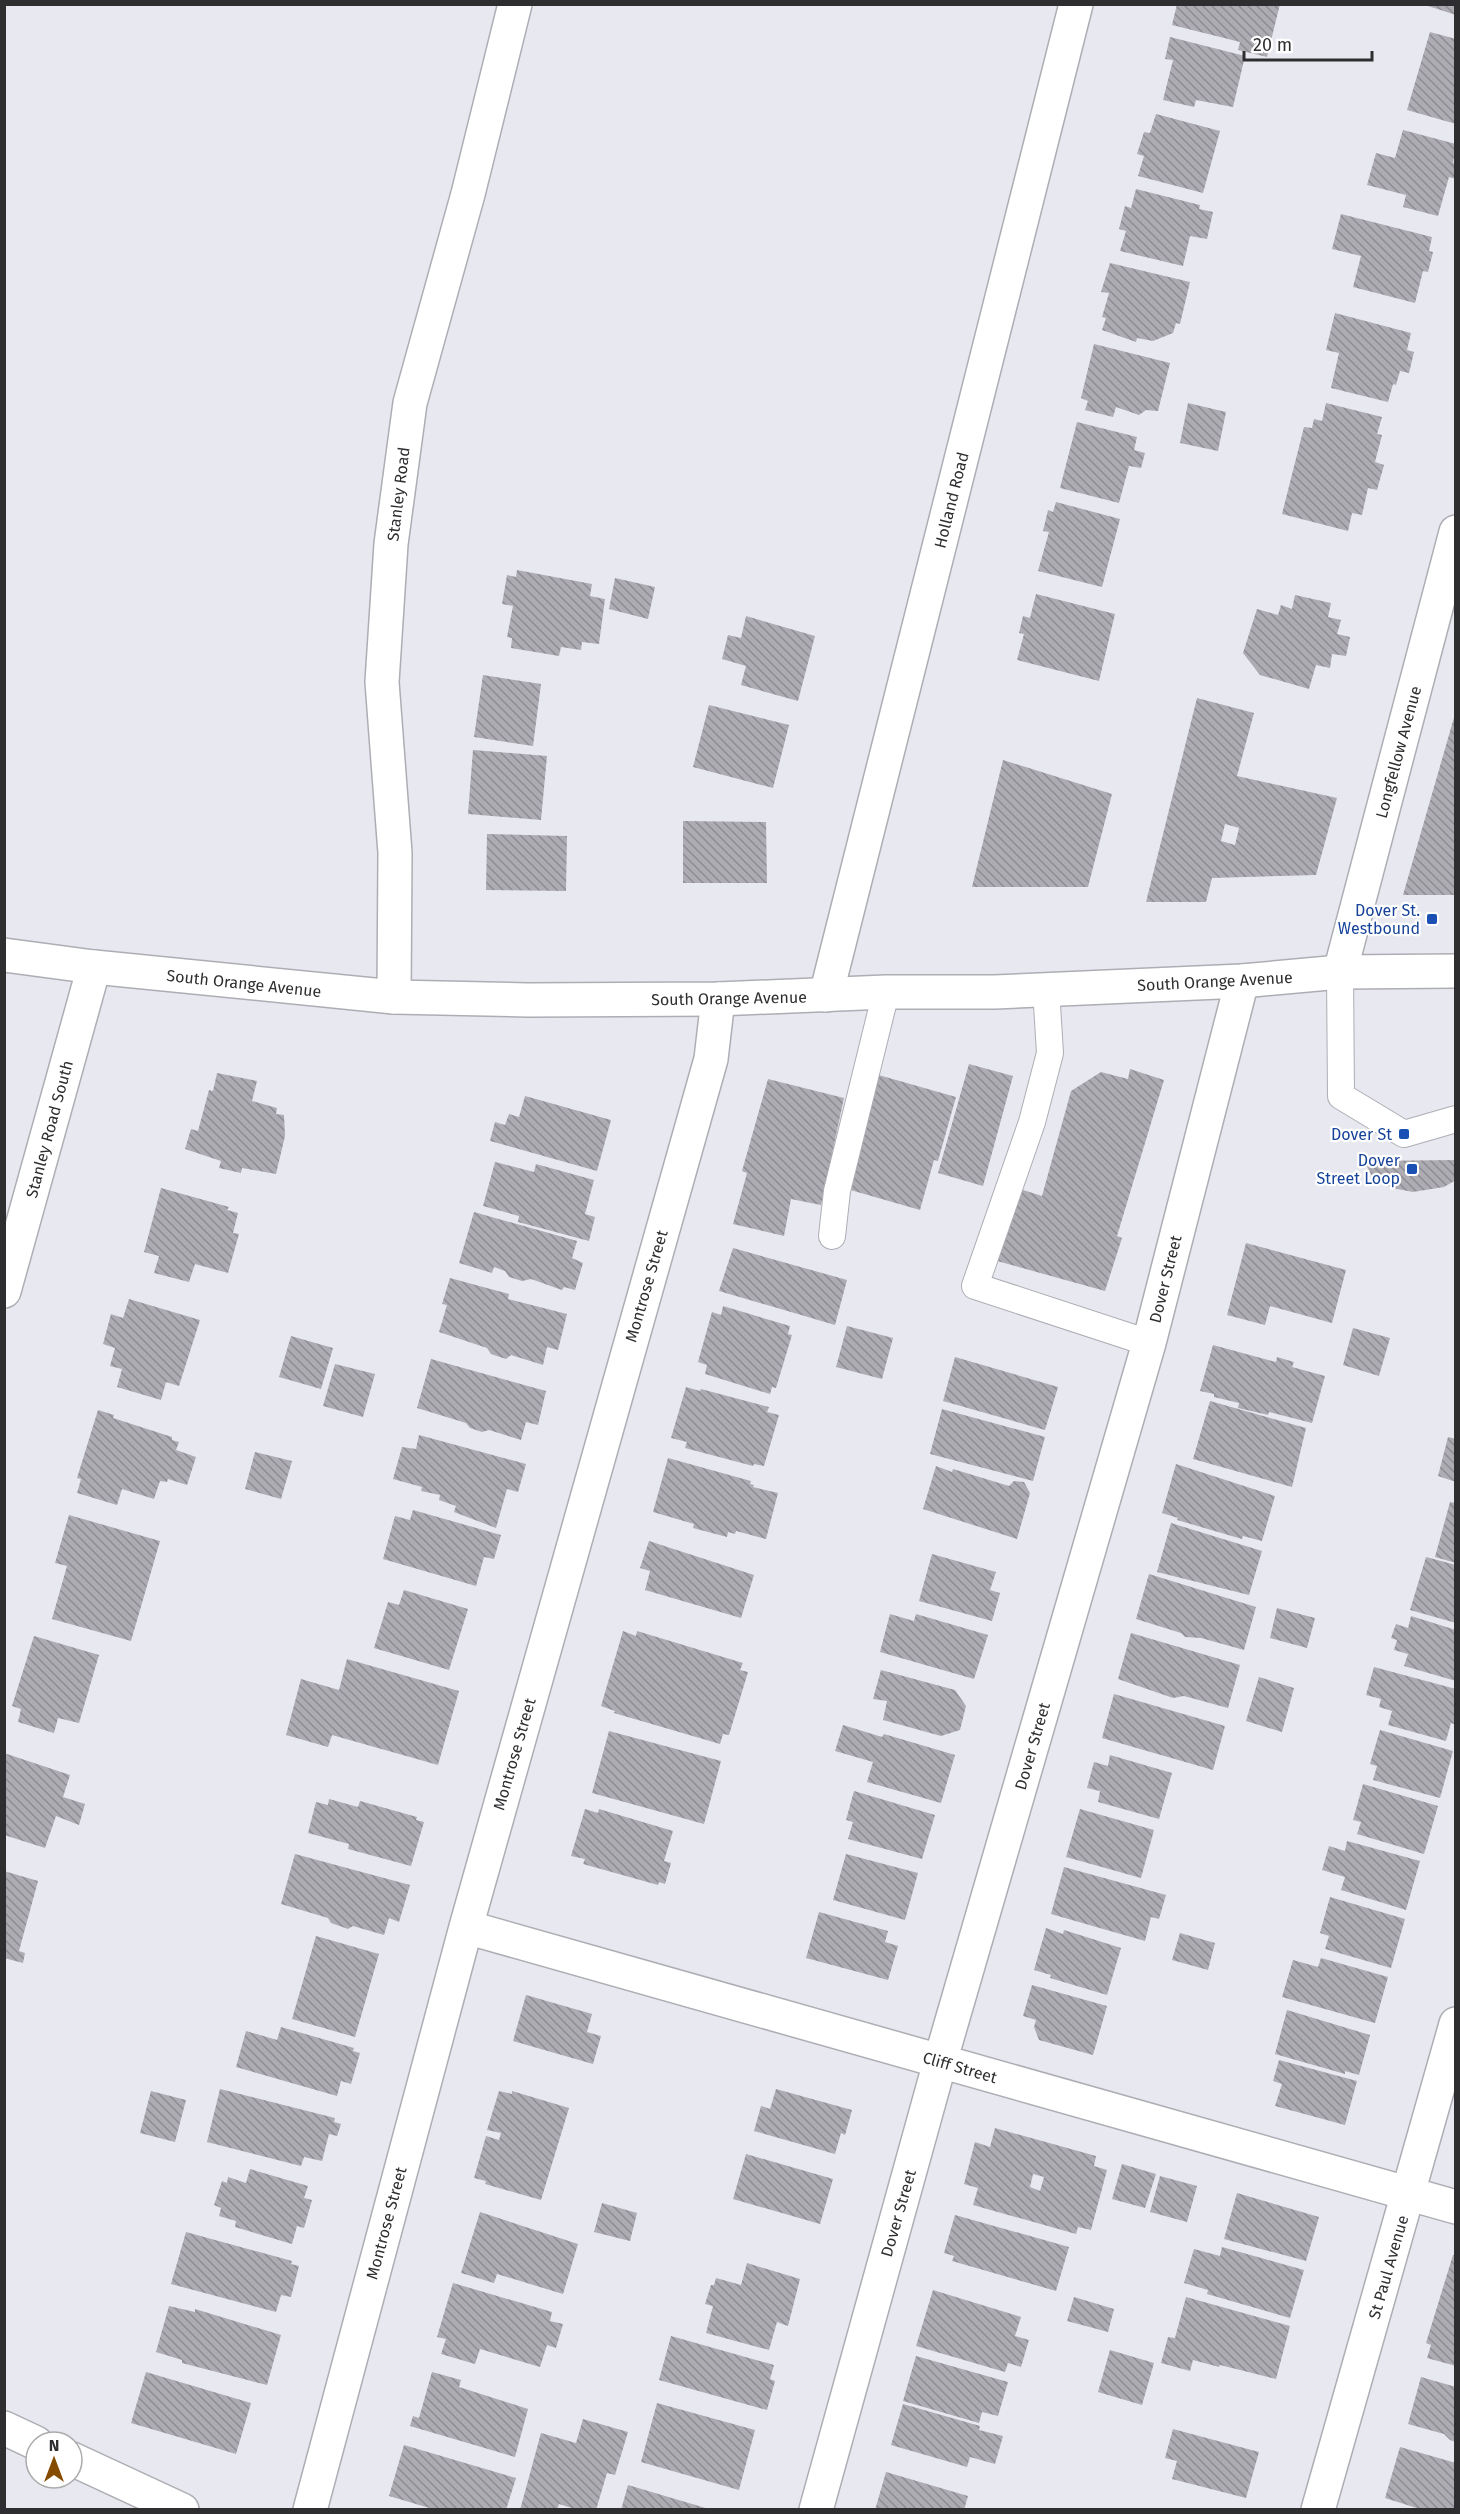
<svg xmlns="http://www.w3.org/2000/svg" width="1460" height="2514" viewBox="0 0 1460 2514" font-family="'Fira Sans',sans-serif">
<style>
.building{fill:url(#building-back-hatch);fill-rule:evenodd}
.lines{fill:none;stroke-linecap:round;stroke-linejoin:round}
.lane-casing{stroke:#adadb4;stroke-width:28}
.street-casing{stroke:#adadb4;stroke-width:36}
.primary-casing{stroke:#adadb4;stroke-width:36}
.lane{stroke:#fff;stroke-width:26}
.street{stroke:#fff;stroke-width:33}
.primary{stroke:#fff;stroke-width:33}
.transit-dot{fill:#1a4fb4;stroke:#fff;stroke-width:2}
.labels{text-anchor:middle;stroke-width:4.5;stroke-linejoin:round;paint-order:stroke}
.street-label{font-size:16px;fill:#2e2e31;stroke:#fff}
.transit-label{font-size:16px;fill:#164399;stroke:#fff;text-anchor:end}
</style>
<defs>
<pattern id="building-back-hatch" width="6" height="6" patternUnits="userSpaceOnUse" patternTransform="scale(1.5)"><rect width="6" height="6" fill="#aeacb3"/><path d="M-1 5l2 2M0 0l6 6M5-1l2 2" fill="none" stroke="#8e8c92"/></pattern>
</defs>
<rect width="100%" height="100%" fill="#e8e9f0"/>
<path class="building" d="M1177,4H1280L1267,57L1238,50L1240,42L1172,25Z
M1428,4H1456V15L1428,6Z
M1430,32L1456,39V124L1407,110Z
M1170,37L1245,56L1233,107L1196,100L1194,107L1163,100L1173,60L1165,59Z
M1156,114L1220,131L1203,193L1138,176L1144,156L1137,154L1144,132L1150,133Z
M1403,130L1456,144L1453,163H1456V179L1449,177L1438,216L1403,207L1406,195L1367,185L1376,153L1395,158Z
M1136,189L1200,205L1199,209L1213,212L1207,239L1190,236L1183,266L1120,251L1126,231L1119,229L1125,206L1131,208Z
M1341,214L1432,237L1429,251L1433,252L1428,272L1423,271L1415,303L1353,287L1361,256L1332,249Z
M1110,263L1190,282L1180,324L1176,323L1173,333L1153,341L1137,338L1136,342L1102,330L1106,318L1102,317L1109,293L1101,292Z
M1335,313L1411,333L1407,350L1414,352L1409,373L1400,371L1396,385L1393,384L1388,402L1331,388L1339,353L1326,350Z
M1094,344L1170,363L1158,411L1146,410L1139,415L1116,407L1113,417L1085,410L1088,401L1081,398Z
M1188,403L1226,412L1218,451L1180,443Z
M1326,403L1382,417L1377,434L1382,435L1375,462L1384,465L1377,490L1368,488L1362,515L1352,513L1348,531L1282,514L1304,427L1312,428L1314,419L1322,421Z
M1077,422L1137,437L1134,450L1145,453L1141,468L1129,466L1119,503L1060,488Z
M1056,502L1120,519L1102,587L1038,571L1049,532L1043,531L1048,510L1053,512Z
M517,570L592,584L590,596L605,599L599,644L582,642L581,650L561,647L559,656L511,648L512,638L507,637L513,606L502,604L507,575L516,577Z
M615,578L655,587L648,619L609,609Z
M1036,594L1115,614L1099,681L1017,660L1024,634L1019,633L1023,616L1030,618Z
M1295,595L1331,603L1328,617L1341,620L1337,634L1350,637L1346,656L1332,654L1330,668L1316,665L1309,689L1260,675L1243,653L1257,609L1278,615L1281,605L1292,609Z
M746,616L815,636L798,701L741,685L746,666L722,659L728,635L741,638Z
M483,675L541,684L533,746L474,737Z
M1197,698L1254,713L1237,776L1337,798L1316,875L1212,878L1206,902H1146ZM1225,824L1239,828L1235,845L1221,841Z
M709,705L789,725L773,788L693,767Z
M1455,714L1456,895H1403Z
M473,750L547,756L541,820L468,814Z
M1003,760L1112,794L1088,887H972Z
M683,821L766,822L767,883H683Z
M487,834L567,836L566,891L486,890Z
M969,1064L1013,1076L983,1186L938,1173Z
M1130,1069L1164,1080L1117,1236L1122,1238L1105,1291L997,1261L1020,1189L1042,1196L1071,1091L1101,1072L1128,1079Z
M217,1073L257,1081L252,1101L277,1108L276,1114L284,1115L285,1136L276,1174L242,1168L241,1173L219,1168L221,1161L185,1149L191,1129L198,1131L209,1090L213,1091Z
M875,1074L956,1097L938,1161L934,1160L920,1210L847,1189Z
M768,1079L844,1098L821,1205L791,1199L784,1236L733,1224L747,1173L742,1171Z
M525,1096L611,1120L597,1171L490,1141L495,1122L505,1125L509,1114L519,1117Z
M1456,1160V1180L1444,1187L1413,1192L1392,1188L1372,1176L1364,1161Z
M495,1162L534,1172L536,1164L594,1180L585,1214L595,1217L589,1241L518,1222L519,1216L483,1206Z
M161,1188L229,1207L227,1210L238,1213L233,1233L239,1234L228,1273L195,1264L189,1282L154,1273L159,1256L144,1252Z
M474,1212L577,1241L572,1258L583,1263L575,1290L564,1287L562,1290L531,1279L522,1281L509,1277L505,1271L494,1267L492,1273L459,1263Z
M1246,1243L1346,1270L1332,1323L1270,1306L1265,1325L1227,1315Z
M733,1248L847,1280L835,1325L719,1291Z
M450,1278L509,1294L508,1299L567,1314L558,1350L547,1347L543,1365L511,1355L506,1359L491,1354L487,1348L439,1332L447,1305L442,1304Z
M129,1299L200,1320L179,1386L166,1382L161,1400L117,1387L122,1369L110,1366L115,1348L103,1344L111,1314L123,1318Z
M723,1306L790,1326L788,1334L792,1335L776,1388L772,1387L770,1394L705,1374L707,1365L698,1362L712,1312L721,1315Z
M847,1326L893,1338L882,1379L836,1367Z
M1353,1328L1390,1338L1379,1376L1343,1365Z
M291,1336L333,1348L321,1389L279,1377Z
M1213,1345L1276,1362L1277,1357L1294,1362L1292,1367L1325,1376L1312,1423L1269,1412L1268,1415L1238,1408L1239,1403L1214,1397V1394L1200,1391Z
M955,1357L1058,1387L1045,1430L943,1401Z
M431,1359L546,1391L538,1425L526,1422L521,1440L489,1430L482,1432L470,1428L466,1423L417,1408Z
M335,1364L375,1374L363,1417L323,1406Z
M686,1387L700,1391L701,1389L769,1407L767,1412L779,1415L764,1466L754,1464L753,1466L685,1448L687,1442L671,1438Z
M1210,1401L1306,1428L1292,1487L1193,1459Z
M942,1409L1045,1437L1033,1481L930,1454Z
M98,1410L114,1415L113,1418L172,1437V1440L179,1442L176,1450L196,1457L187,1485L168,1479L167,1482L160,1481L154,1499L122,1489L117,1505L77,1493L81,1479L77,1478Z
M419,1435L526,1464L518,1492L507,1489L496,1528L454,1512L456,1506L439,1500L440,1495L421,1491L422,1487L393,1479L402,1447L416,1449Z
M1448,1437L1456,1439V1482L1438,1476Z
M255,1452L292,1461L281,1499L245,1489Z
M668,1458L751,1481L750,1484L754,1485L753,1487L778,1493L766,1539L736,1531L735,1534L728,1532L727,1537L693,1528L694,1524L653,1512Z
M1176,1464L1275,1496L1262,1541L1243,1536L1242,1539L1177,1520L1178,1518L1162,1513Z
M936,1466L952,1472L953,1469L1009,1486L1014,1481L1024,1482L1030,1493L1017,1539L923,1509Z
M1450,1502L1456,1503V1563L1435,1557Z
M413,1510L501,1535L494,1559L484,1557L476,1586L383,1559L395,1516L410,1520Z
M69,1515L160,1541L131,1641L52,1619L67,1566L55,1563Z
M1171,1523L1262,1551L1249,1595L1157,1572Z
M649,1541L754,1575L741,1618L645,1590L650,1571L640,1568Z
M932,1554L996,1572L990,1590L1000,1593L992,1621L919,1601Z
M1426,1557L1456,1565V1623L1410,1610Z
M1149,1574L1256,1607L1244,1650L1201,1638L1185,1637L1181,1633L1136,1619Z
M404,1590L468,1609L449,1670L374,1648L388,1602L399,1605Z
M1277,1608L1315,1618L1307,1648L1270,1638Z
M890,1614L914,1621L916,1614L988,1635L974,1679L880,1652Z
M1411,1616L1456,1630V1681L1404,1666L1408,1654L1394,1650L1397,1640L1391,1638L1396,1624L1408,1628Z
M623,1631L636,1636L637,1631L743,1663L740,1670L748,1672L729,1735L723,1734L720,1744L614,1713L615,1711L601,1706Z
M1131,1633L1240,1665L1228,1708L1184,1696L1173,1698L1118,1679Z
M34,1636L99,1655L79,1723L58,1718L54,1733L18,1722L21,1709L12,1706Z
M347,1659L459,1691L438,1765L332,1735L328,1747L286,1735L301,1679L339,1690Z
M1374,1667L1456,1689V1725L1451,1723L1446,1741L1388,1725L1392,1711L1379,1707L1381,1699L1366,1695Z
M881,1670L955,1690L966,1706L960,1730L941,1736L883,1720L887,1701L873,1699Z
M1259,1677L1294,1688L1282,1732L1246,1721Z
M1114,1694L1225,1726L1213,1770L1102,1738Z
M843,1725L882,1737L884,1734L955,1755L941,1803L867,1782L873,1762L835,1751Z
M1380,1730L1453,1751L1440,1798L1373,1780L1377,1766L1370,1764Z
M609,1731L721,1761L704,1824L592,1793Z
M4,1753L70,1775L63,1797L85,1804L79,1825L56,1816L45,1848L4,1835Z
M1110,1755L1172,1773L1159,1819L1098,1802L1100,1791L1087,1788L1094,1762L1108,1766Z
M1363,1784L1438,1806L1424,1854L1357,1834L1361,1822L1353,1820Z
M854,1791L935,1815L922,1859L848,1839L853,1822L846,1820Z
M329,1799L358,1807L360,1801L417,1817L416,1820L424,1822L411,1866L348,1849L349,1844L308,1833L316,1802L328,1805Z
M585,1809L598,1813L599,1809L673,1831L664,1861L671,1863L665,1884L659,1882L658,1885L583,1864L585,1859L571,1856Z
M1080,1809L1154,1830L1141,1878L1066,1857Z
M1347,1841L1420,1861L1406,1910L1341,1890L1345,1877L1322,1870L1329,1846L1345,1851Z
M295,1854L410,1885L399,1922L389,1918L384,1935L353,1926L348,1929L331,1923L328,1918L281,1904Z
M846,1854L918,1873L905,1920L833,1900Z
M1064,1867L1166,1895L1159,1919L1151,1917L1145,1941L1051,1914Z
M4,1871L38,1881L19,1951L25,1953L23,1963L4,1958Z
M1330,1897L1405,1919L1391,1968L1325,1949L1329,1936L1320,1933Z
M819,1912L888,1931L885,1942L898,1946L888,1980L806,1958Z
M1046,1928L1063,1934L1064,1930L1121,1948L1107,1995L1050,1978L1051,1975L1034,1970Z
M1180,1933L1215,1943L1208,1970L1172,1960Z
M316,1936L379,1954L355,2037L292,2019Z
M1321,1958L1388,1977L1375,2023L1282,1997L1293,1960L1318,1967Z
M1032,1985L1107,2006L1093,2055L1039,2040L1034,2027L1036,2020L1023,2016Z
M526,1995L592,2014L587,2032L601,2036L593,2064L513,2041Z
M1287,2010L1370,2035L1359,2075L1345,2071V2074L1275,2054Z
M281,2027L354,2048L353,2051L360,2053L351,2084L341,2081L337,2096L236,2067L246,2031L277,2040Z
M1279,2060L1357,2081L1345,2125L1275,2106L1282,2084L1273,2081Z
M220,2089L335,2118L334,2122L341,2124L337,2136L329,2134L322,2161L304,2157L301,2166L207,2142Z
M776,2089L852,2110L845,2135L841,2133L835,2154L754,2131L761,2106L770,2109Z
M151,2091L186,2100L175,2142L140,2133Z
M499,2091L512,2094V2091L569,2108L541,2200L485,2184L486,2181L474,2178L486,2136L499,2140L501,2133L487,2130Z
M995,2128L1096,2156L1094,2166L1107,2170L1091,2230L1078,2227L1076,2234L973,2205L978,2188L964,2184L975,2142L990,2147ZM1033,2174L1044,2177L1040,2191L1030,2187Z
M746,2154L833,2179L820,2224L733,2199Z
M1122,2164L1156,2174L1145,2208L1112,2199Z
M250,2169L308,2186L304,2198L312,2200L304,2228L297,2226L292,2244L235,2227L236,2221L219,2216L221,2208L214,2205L222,2181L227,2183L228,2177L246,2183Z
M1160,2176L1197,2186L1187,2222L1150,2212Z
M1237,2193L1319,2217L1306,2261L1224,2239Z
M602,2203L637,2213L630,2241L594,2232Z
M480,2212L578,2244L563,2294L497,2274L494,2283L461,2273Z
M955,2215L1069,2247L1056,2291L952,2261L954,2256L944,2253Z
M186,2232L292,2261L291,2264L299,2266L291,2297L281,2295L276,2312L171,2284Z
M1222,2247L1304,2270L1290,2318L1207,2294L1208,2290L1184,2283L1194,2249L1220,2256Z
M1453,2255L1456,2256V2366L1427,2358L1431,2345L1426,2343Z
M747,2263L800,2279L788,2326L777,2322L769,2350L706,2333L713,2306L705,2304L711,2285H714L716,2278L741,2285Z
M453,2283L552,2312L550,2321L563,2324L556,2348L547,2345L540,2367L480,2349L475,2364L441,2354L446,2339L437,2337Z
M933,2290L1021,2317L1015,2336L1029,2340L1021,2367L1008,2363L1005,2372L916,2346Z
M1074,2297L1114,2309L1108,2332L1067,2321Z
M1186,2297L1290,2326L1276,2379L1220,2365L1219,2367L1193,2360L1190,2371L1161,2363L1168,2337L1175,2338Z
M169,2306L195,2312V2309L281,2335L267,2385L182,2363V2360L156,2352Z
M671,2336L774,2365L770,2379L775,2381L767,2410L659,2380Z
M1110,2350L1154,2363L1142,2405L1098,2392Z
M916,2356L1008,2382L998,2416L982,2412L979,2423L903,2401Z
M146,2372L251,2403L236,2454L131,2423Z
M432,2372L461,2380L459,2387L528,2409L515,2457L410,2426L413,2416L419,2418Z
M1421,2377L1456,2387V2442L1450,2440L1444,2434L1408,2424Z
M657,2403L755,2430L739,2490L641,2462Z
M903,2404L980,2426L979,2430L1003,2436L995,2464L970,2457L967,2467L891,2445Z
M583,2419L628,2432L615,2475L607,2473L596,2510H578L559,2504L557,2510H520L541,2433L576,2443Z
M1173,2429L1259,2452L1246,2498L1172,2479L1177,2461L1165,2458Z
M404,2445L516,2478L506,2510H436L389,2496Z
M1400,2447L1456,2463V2510H1423L1385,2498Z
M886,2472L968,2496L964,2510H875Z
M628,2485L709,2509V2510H621Z"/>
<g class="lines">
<g class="lane-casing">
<path id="lane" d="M1340,972L1341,1096L1404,1134L1456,1119
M1046,989L1050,1053L1032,1122L975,1286L1149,1343
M832,1236L837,1191L886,992"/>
</g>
<g class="street-casing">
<path id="street" d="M1340,972L1456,532
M826,995L1076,4
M394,997L395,853L382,682L391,544L410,403L468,194L515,4
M4,1291L94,967
M466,1927L1456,2207
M4,2428L36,2443
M72,2459L182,2510
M310,2510L466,1927L711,1059L718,999
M816,2510L940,2062L1149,1343L1242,981
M1318,2510L1456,2024"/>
</g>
<g class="primary-casing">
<path id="primary" d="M4,955L94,967L394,997L528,1000L718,999L886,992H995L1242,981L1340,972L1456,971"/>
</g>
<use href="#lane" class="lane"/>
<use href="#street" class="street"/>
<use href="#primary" class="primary"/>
</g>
<g class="transit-dot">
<rect x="1426" y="913" width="12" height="12" rx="3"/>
<rect x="1398" y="1128" width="12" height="12" rx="3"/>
<rect x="1406" y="1163" width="12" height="12" rx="3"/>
</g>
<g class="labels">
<g class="street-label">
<text transform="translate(398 494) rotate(-83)" y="6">Stanley Road</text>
<text transform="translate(951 500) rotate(-76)" y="6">Holland Road</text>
<text transform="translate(1398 752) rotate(-75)" y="6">Longfellow Avenue</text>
<text transform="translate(1215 981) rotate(-3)" y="6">South Orange Avenue</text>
<text transform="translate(244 983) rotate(6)" y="6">South Orange Avenue</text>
<text transform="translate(729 998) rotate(-1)" y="6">South Orange Avenue</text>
<text transform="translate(49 1129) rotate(-75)" y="6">Stanley Road South</text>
<text transform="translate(1165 1279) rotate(-76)" y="6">Dover Street</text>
<text transform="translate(646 1286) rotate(-74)" y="6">Montrose Street</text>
<text transform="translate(1032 1746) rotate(-74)" y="6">Dover Street</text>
<text transform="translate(514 1754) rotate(-74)" y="6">Montrose Street</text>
<text transform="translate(960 2067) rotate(16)" y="6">Cliff Street</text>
<text transform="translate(898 2213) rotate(-74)" y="6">Dover Street</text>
<text transform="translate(386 2223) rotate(-75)" y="6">Montrose Street</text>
<text transform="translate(1388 2267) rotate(-74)" y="6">St Paul Avenue</text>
</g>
<g class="transit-label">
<text x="1420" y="916">Dover St.<tspan x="1420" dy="18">Westbound</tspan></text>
<text x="1392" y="1140">Dover St</text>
<text x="1400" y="1166">Dover<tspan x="1400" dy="18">Street Loop</tspan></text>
</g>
</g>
<rect width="1460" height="2514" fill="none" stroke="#2e2e31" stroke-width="12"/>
<g transform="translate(54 2460)"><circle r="28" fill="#ffffff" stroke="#ababad" stroke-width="1.5"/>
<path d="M0-4.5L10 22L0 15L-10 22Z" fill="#854c00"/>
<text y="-9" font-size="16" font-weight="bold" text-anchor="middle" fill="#2e2e31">N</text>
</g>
<path d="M1244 51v9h128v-9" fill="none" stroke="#2e2e31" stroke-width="3"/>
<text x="1253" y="51" font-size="18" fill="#2e2e31" stroke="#ffffff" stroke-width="4.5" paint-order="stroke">20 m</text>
</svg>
